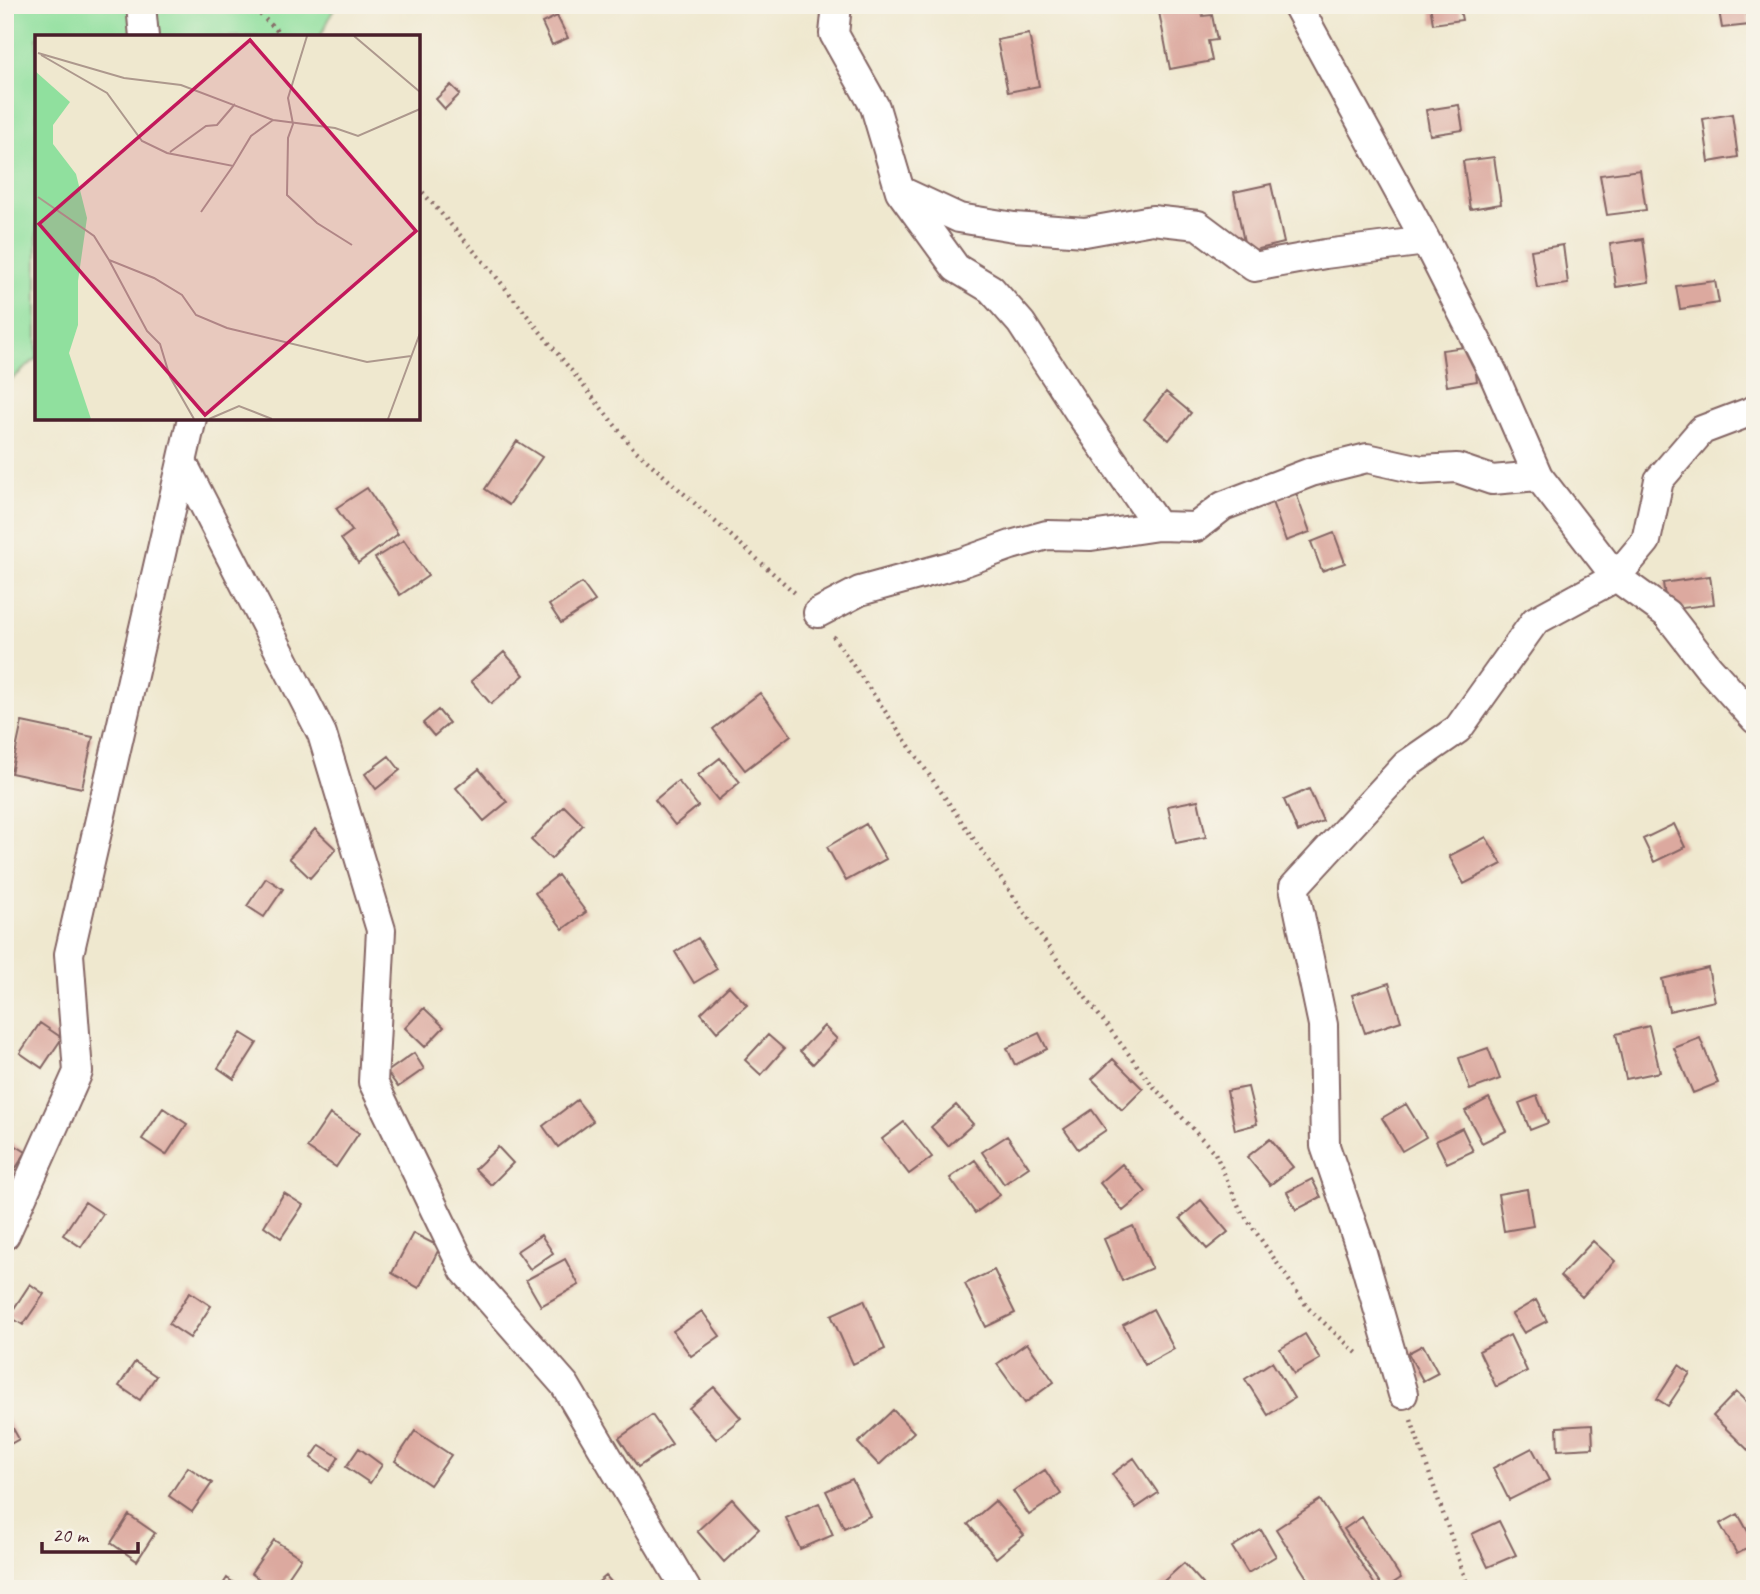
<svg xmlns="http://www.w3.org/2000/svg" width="1760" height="1594" viewBox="0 0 1760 1594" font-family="Caveat,sans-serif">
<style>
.green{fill:#90e09e;stroke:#6d8064;stroke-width:2}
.building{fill:#dca99f}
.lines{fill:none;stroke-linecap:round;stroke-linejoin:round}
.minor-casing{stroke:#846564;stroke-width:32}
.path{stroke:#846564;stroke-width:4.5;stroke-dasharray:2 5;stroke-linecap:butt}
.minor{stroke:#fff;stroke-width:28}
.inset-road{fill:none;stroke:#ad988d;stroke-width:2}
.view{fill:#c2185b;fill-opacity:0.15;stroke:#c2185b;stroke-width:3.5}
.inset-edge{fill:none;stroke:#4a1f2b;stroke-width:3.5}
</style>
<rect width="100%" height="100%" fill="#f7f3e8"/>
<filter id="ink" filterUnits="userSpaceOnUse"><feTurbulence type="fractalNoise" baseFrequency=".0143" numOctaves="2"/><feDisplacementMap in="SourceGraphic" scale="14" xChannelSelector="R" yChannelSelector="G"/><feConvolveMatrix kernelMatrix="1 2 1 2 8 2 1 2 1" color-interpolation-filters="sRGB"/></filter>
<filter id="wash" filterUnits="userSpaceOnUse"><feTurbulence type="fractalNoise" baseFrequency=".00686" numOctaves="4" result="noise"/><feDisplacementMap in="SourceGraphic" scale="28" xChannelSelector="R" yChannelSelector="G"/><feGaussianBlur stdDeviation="1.57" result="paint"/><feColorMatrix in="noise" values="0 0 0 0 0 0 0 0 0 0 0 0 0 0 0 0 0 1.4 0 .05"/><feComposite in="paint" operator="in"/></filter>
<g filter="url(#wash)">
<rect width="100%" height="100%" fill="#efe8cf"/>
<path class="green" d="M5,5H336L320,37H37V358L5,385Z"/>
<g id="blocks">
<path class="building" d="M1193,5H1200L1203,16L1212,15L1217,40L1208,41L1212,61L1170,69L1159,12Z
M1430,5H1459L1462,20L1433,24Z
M1718,5H1746L1749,25L1722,28Z
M557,16L568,38L552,45L542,23Z
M1029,34L1039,86L1008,92L997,40Z
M451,85L460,94L445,109L436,99Z
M1459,105L1463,130L1430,135L1426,110Z
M1732,114L1738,157L1709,162L1703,119Z
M1494,157L1501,204L1470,209L1463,161Z
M1640,170L1646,210L1607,215L1600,175Z
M1271,184L1284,243L1246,252L1234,192Z
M1643,239L1649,282L1616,287L1610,244Z
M1563,245L1568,284L1537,288L1531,250Z
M1715,281L1719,303L1680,309L1676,286Z
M1472,346L1477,381L1447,386L1442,350Z
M1166,392L1191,413L1169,440L1144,419Z
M517,441L542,457L509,505L485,489Z
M367,488L398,534L358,563L341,539L352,531L336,508Z
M1296,493L1310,532L1286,541L1272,502Z
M1334,533L1345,563L1322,571L1311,542Z
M404,540L428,576L400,595L375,558Z
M1710,576L1714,604L1667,610L1663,583Z
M582,583L595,601L561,623L549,605Z
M504,652L524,675L491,704L471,681Z
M760,693L791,735L745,770L713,729Z
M438,710L449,723L434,736L423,723Z
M22,722L93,737L82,788L11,773Z
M389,756L400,770L376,789L365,774Z
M720,758L740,782L718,800L698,775Z
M479,769L507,802L484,821L456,788Z
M678,781L698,806L675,825L655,800Z
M1309,789L1323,821L1298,832L1284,800Z
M1198,800L1206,837L1176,843L1168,806Z
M564,806L583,825L551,859L531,840Z
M866,824L886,859L846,881L827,847Z
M1674,824L1685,847L1654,862L1643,839Z
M315,829L336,849L310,878L289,858Z
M1486,837L1502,864L1464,884L1449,856Z
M558,875L586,912L563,929L535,893Z
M266,878L283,889L264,917L247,906Z
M698,938L717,969L694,983L675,952Z
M1708,968L1715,1001L1669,1011L1662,979Z
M1389,983L1401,1021L1365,1033L1352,995Z
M729,986L747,1005L717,1032L701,1013Z
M424,1008L444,1027L425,1047L405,1028Z
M40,1023L62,1038L42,1068L20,1053Z
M824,1026L837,1039L813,1064L800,1051Z
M1649,1026L1660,1072L1626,1079L1616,1034Z
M241,1033L257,1043L234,1079L218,1068Z
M1039,1033L1047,1049L1015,1065L1007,1048Z
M768,1035L784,1049L761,1075L745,1060Z
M1700,1038L1718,1083L1693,1093L1674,1048Z
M1488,1048L1500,1079L1470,1090L1459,1058Z
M414,1053L424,1069L398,1087L387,1072Z
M1113,1059L1143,1089L1122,1110L1092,1079Z
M1248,1087L1257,1124L1235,1130L1227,1091Z
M1537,1096L1548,1123L1530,1130L1519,1103Z
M1489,1098L1506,1131L1482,1143L1465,1111Z
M577,1100L593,1121L558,1147L543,1126Z
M1406,1104L1426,1137L1402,1151L1382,1118Z
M956,1105L973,1124L948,1146L931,1127Z
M163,1108L187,1124L166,1155L142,1139Z
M1092,1110L1106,1130L1078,1149L1064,1129Z
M330,1114L359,1133L336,1167L307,1148Z
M904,1122L932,1157L909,1174L882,1139Z
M1462,1128L1473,1151L1447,1163L1436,1141Z
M1007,1136L1029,1167L1004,1184L982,1152Z
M5,1139L26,1152L14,1171L5,1165Z
M1270,1139L1293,1167L1270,1185L1247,1157Z
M498,1147L513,1163L491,1185L475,1169Z
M975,1160L1000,1195L975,1213L950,1178Z
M1122,1164L1146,1192L1123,1211L1100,1183Z
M1312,1179L1321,1197L1296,1210L1287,1192Z
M1527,1189L1533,1226L1504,1231L1498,1194Z
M284,1193L303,1205L281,1238L264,1226Z
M1201,1200L1228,1232L1207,1249L1180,1218Z
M85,1202L103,1214L81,1247L63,1235Z
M1133,1226L1152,1268L1122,1281L1104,1239Z
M413,1233L440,1247L419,1288L392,1273Z
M541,1235L553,1253L530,1269L517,1251Z
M1593,1241L1615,1261L1582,1297L1560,1276Z
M565,1259L579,1285L541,1306L526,1280Z
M994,1270L1015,1313L986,1327L965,1284Z
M30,1284L44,1294L23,1325L9,1316Z
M190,1292L211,1306L190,1338L169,1324Z
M864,1300L885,1349L853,1364L831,1315Z
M1536,1300L1547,1321L1524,1333L1512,1314Z
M1153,1309L1174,1349L1145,1365L1123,1325Z
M702,1311L720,1336L691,1356L673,1331Z
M1305,1334L1320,1359L1294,1374L1280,1349Z
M1510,1335L1527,1371L1496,1387L1479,1351Z
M1027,1343L1054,1382L1025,1403L997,1364Z
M1423,1345L1438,1373L1423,1381L1408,1353Z
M135,1362L156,1376L140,1400L119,1386Z
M1272,1362L1294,1398L1268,1415L1245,1379Z
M1679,1365L1690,1373L1668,1406L1657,1399Z
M714,1387L741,1418L716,1439L689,1408Z
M1736,1392L1755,1410V1443L1748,1450L1713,1416Z
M893,1410L914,1432L879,1465L858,1443Z
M5,1414L19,1439L5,1447Z
M652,1415L672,1444L638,1467L619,1438Z
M1592,1425L1593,1448L1558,1450L1557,1427Z
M415,1431L451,1455L430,1485L395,1461Z
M320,1445L339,1457L330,1471L311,1458Z
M359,1448L382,1465L370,1483L346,1467Z
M1532,1448L1549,1480L1509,1500L1493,1468Z
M1134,1458L1158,1493L1136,1508L1112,1474Z
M188,1467L212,1483L192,1512L169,1496Z
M1045,1470L1061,1494L1029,1515L1013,1491Z
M852,1479L870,1516L844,1528L826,1491Z
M732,1499L759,1529L724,1562L697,1531Z
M1320,1500L1377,1588L1376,1589H1314L1276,1529Z
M995,1501L1024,1535L996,1558L968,1524Z
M819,1503L833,1535L800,1549L786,1518Z
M1738,1514L1755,1544L1737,1554L1720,1524Z
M129,1515L155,1533L137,1561L111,1543Z
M1362,1517L1401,1578L1384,1589L1344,1529Z
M1499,1521L1516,1555L1488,1567L1472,1534Z
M1261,1530L1276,1556L1248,1573L1232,1547Z
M274,1540L301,1558L280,1589H273L251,1573Z
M1184,1563L1203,1584L1198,1589H1155Z
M606,1576L617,1589H590Z
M227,1578L242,1589H220Z"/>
</g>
</g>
<g filter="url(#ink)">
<use href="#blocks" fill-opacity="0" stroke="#846564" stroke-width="2"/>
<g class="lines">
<g class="minor-casing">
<path id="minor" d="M141,5L144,37
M837,5L834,34L875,107L900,191L956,268L991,289L1021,323L1083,418L1158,526L1196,527L1223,506L1311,472L1367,458L1421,470L1457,468L1492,480L1538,476
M1297,5L1426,241L1493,373L1538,476L1616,577L1667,614L1709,668L1755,719
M903,192L959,218L1014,227L1085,232L1152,220L1198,225L1254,267L1325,254L1426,241
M192,418L182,462L322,734L381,930L373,1082L464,1270L565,1385L686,1589
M818,613L860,591L961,563L1011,545L1047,535L1091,536L1158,526
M5,1235L78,1072L69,954L182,462
M1403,1394L1362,1253L1325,1146L1323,1025L1294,887L1406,765L1458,729L1535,621L1616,577L1646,541L1659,480L1702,430L1755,410"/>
</g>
<path class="path" d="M250,5L284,37
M418,187L494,274L634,449L795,593
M833,636L1063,968L1153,1086L1215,1153L1240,1209L1308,1308L1359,1355
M1411,1420L1469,1589"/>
<use href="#minor" class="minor"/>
</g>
</g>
<g transform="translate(35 35)">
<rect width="385" height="385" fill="#efe8cf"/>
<path d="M0,36L35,67L18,90V109L41,139L52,183L43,246V290L34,318L56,384H0Z" fill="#90e09e"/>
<path class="inset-road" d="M272,1L253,63L258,89L253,103L252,160L282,188L317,210M319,1L385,57M3,18L89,43L146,50L238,85L300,93L323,101L385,74M6,20L72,58L107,106L132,118L198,131L216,101L238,85M135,117L171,91L182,90L200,69M3,162L59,201L74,225L119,243L147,260L161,280L192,293L332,327L376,321M166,177L198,131M74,225L112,296L125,309L135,342L159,384M174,384L204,371L237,384M353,384L385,298"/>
<path class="view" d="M215,5L381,196L170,380L4,189Z"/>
<rect width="385" height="385" class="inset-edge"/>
</g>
<rect width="1760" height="1594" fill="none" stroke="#f7f3e8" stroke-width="28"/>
<path d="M42 1542v10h96v-10" fill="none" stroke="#4a1f2b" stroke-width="3.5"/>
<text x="52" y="1542" font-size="21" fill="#4a1f2b" stroke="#f7f3e8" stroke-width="5" paint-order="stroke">20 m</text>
</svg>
